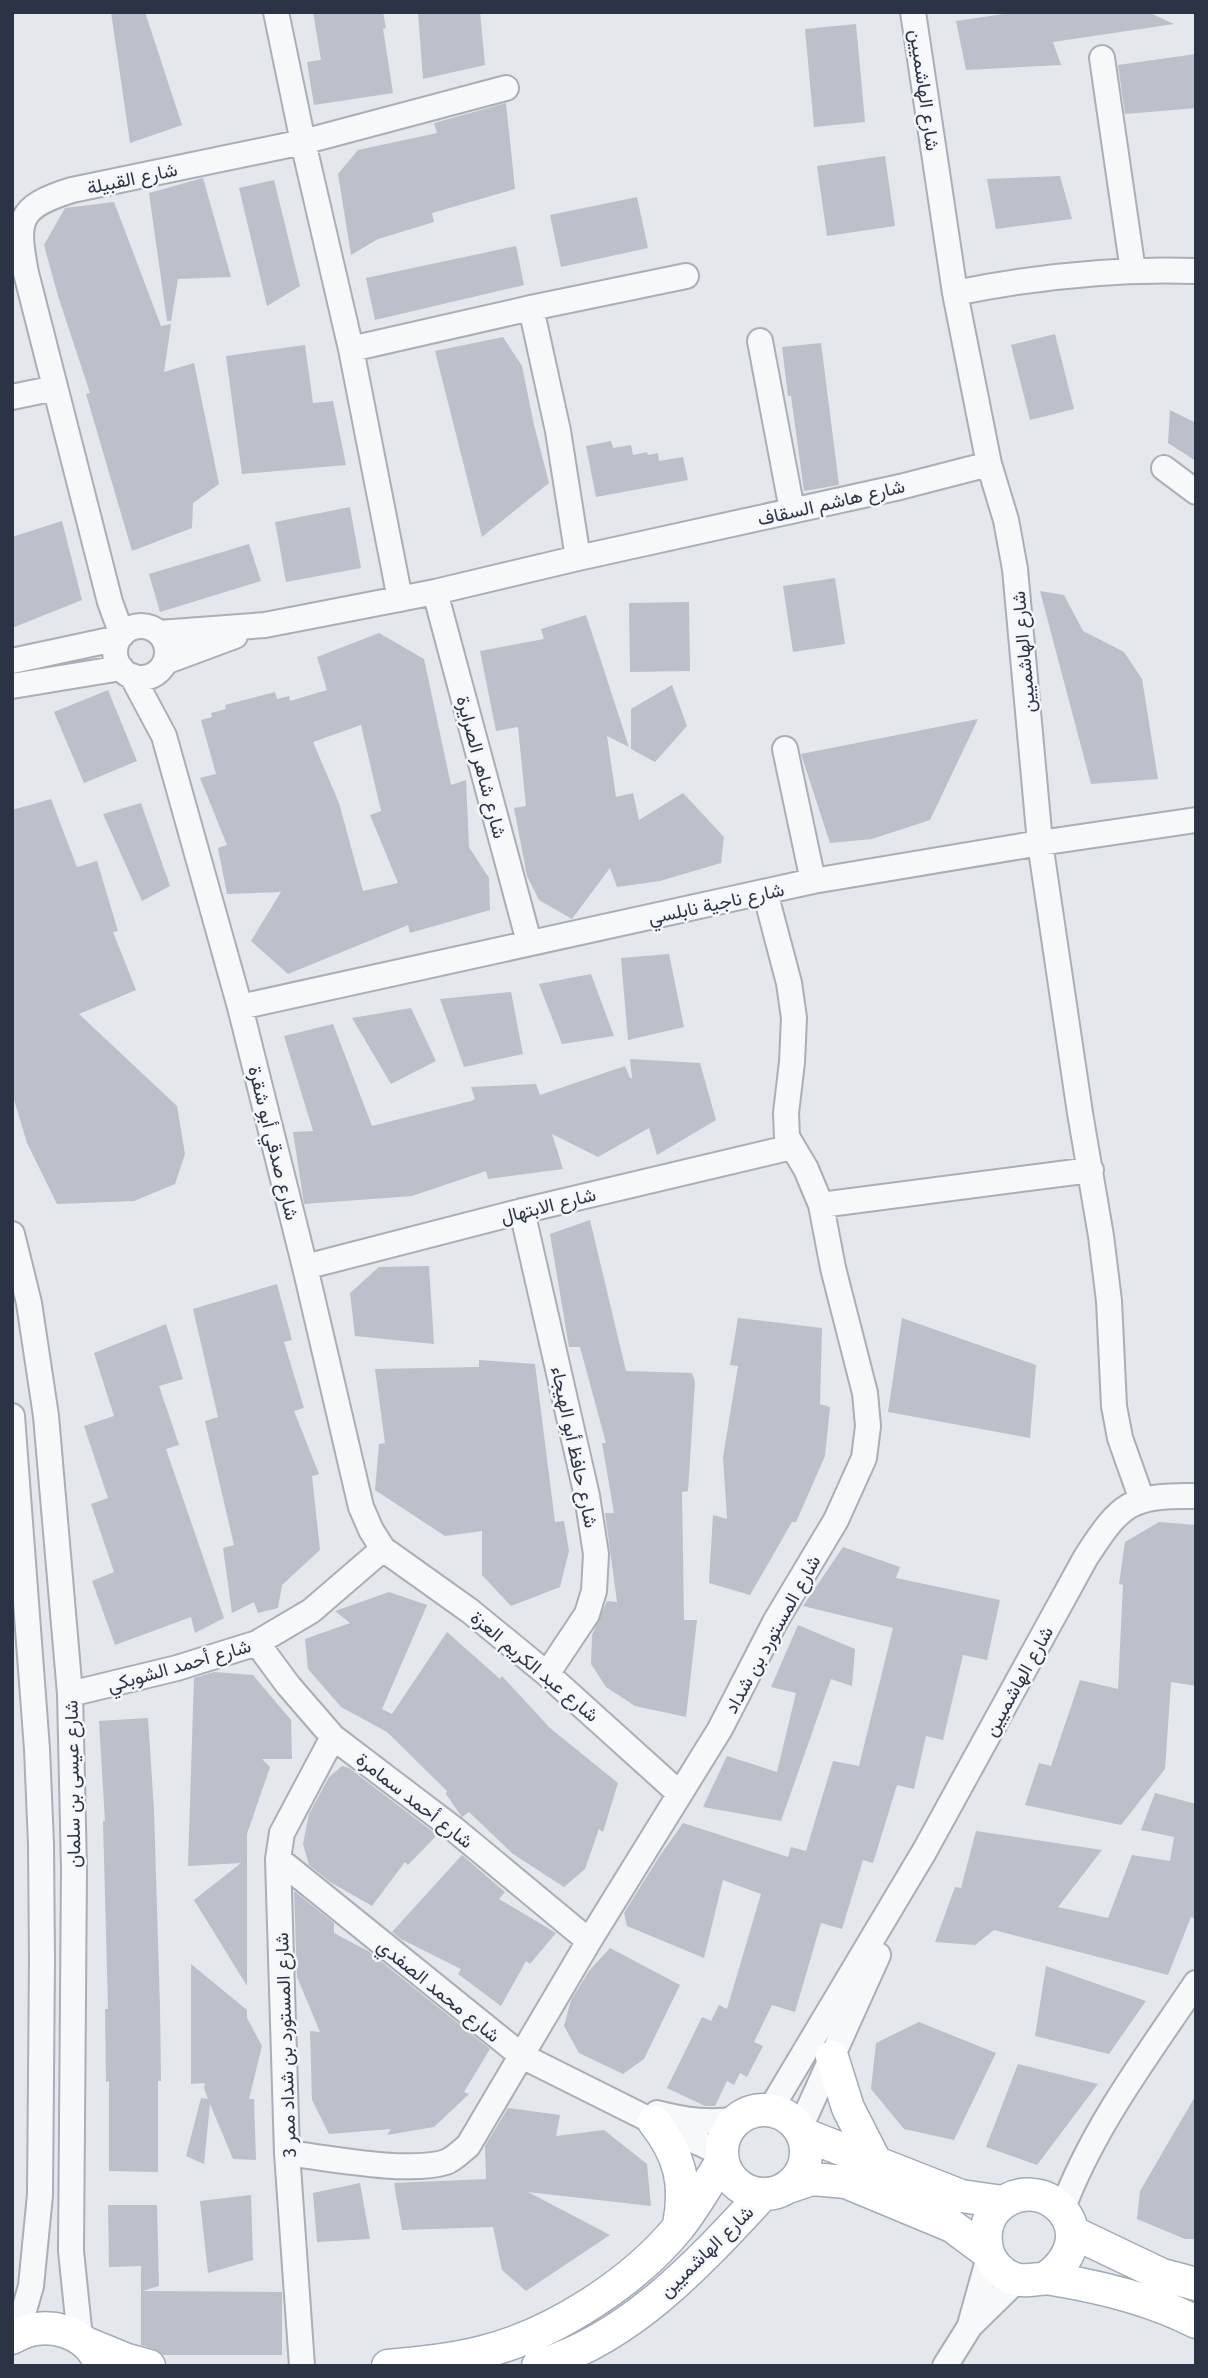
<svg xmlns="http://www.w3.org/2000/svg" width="1208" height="2378" viewBox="0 0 1208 2378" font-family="'Fira Sans',Vazirmatn,sans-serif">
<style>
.building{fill:#bbc0ca;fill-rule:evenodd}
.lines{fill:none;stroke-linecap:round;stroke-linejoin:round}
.minor-casing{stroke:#a9aeb7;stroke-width:28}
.major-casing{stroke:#a3abb8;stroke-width:35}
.minor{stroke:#f7f8fa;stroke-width:24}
.major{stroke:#fff;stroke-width:32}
.labels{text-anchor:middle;stroke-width:5;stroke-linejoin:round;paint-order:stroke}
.street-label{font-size:19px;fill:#2b3445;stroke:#f4f6f9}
</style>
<rect width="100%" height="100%" fill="#e4e7ec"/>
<path class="building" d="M111,12H145L182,125L130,143Z
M313,12H383L386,28L383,29L393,93L314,105L307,62L321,60Z
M418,12H480L485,65L423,79Z
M1017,12H1148L1174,24L1053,42L1061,65L966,70L956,21Z
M856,24L865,122L814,127L805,29Z
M1196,54V108L1125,114L1118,65Z
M506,103L515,189L432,213L434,222L378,239L351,255L338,174L358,150L437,133L434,123Z
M885,156L895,226L827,236L817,166Z
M1060,176L1072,219L996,229L987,179Z
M203,178L231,277L178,279L171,321H167L149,193Z
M274,180L300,286L267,306L239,188Z
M637,197L648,248L561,267L550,215Z
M114,202L161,326L171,324L164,372L194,363L219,484L193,503L192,528L132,551L86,394L90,393L58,296L44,245L65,208Z
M516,246L524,285L375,320L366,278Z
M1055,334L1074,409L1030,420L1011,345Z
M503,337L522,366L534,425L549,483L482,537L435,351Z
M821,343L839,485L804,491L791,396H788L782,347Z
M305,345L313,403L333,401L346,465L242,474L226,356Z
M1170,410L1196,423V461L1168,443Z
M611,441L613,448L631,445L633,455L647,452L648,455L658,453L659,461L683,457L688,480L596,497L586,446Z
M350,507L361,568L286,582L275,522Z
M62,521L82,600L12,628V537Z
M249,544L261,581L160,612L149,574Z
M835,578L845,644L793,652L783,586Z
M1040,591L1064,595L1083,631L1124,652L1142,679L1158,779L1091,784Z
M689,602L690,671L630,672L629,603Z
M586,615L629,747L607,736L616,797L633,793L639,820L683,793L724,837L721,863L660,881L617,887L610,868L572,919L539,900L527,876L514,808L526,806L518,727L496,731L480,651L544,639L541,629Z
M379,633L424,659L451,785L466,780L469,847L489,878L490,910L410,933L408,925L288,974L251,941L281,892L227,894L218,848L227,845L200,778L216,774L201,720L212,717L211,713L226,709L225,705L275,692L277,699L289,696L290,701L327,690L317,657ZM361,725L381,811L370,815L398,883L363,891L339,803L313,742Z
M672,685L687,726L655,762L631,749V709Z
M108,690L137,761L84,783L54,712Z
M978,719L930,820L872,839L830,843L801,754Z
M51,799L77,867L97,861L118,931L113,932L136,990L79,1014L177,1106L185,1154L175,1184L134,1201L57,1204L27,1143L12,1093V810Z
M141,803L170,886L142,901L103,814Z
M669,954L684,1027L628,1040L621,958Z
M591,974L614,1036L562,1044L539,984Z
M511,992L523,1054L464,1067L440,999Z
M411,1008L436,1061L391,1084L352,1018Z
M333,1024L372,1126L471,1101L475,1099L471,1087L536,1084L540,1095L625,1066L630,1078H632L630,1059L700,1063L716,1120L657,1155L649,1128L598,1157L552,1134L563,1169L488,1179L486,1171L412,1196L304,1204L293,1132L313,1131L284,1036Z
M590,1220L626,1371L692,1373L695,1382L688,1491L682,1492L684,1620H697L686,1717L635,1706L606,1687L591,1664L592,1635L607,1601L617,1602L605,1513H614L602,1443H606L580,1347H569L550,1234Z
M429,1266L434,1344L355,1336L350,1293L379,1267Z
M277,1284L292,1340L284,1342L304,1408L294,1411L319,1474L312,1476L320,1550L282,1585L278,1608L258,1613L254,1602L232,1613L223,1548L234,1545L205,1421L218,1417L193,1309Z
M738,1318L822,1328L820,1404L830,1407L825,1456L796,1522H792L750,1595L709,1583L713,1515L727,1519L723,1457L738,1366L730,1365Z
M902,1318L1036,1365L1030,1438L888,1412Z
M166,1324L183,1379L159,1386L179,1445L166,1449L224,1618L195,1633L191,1617L115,1645L92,1581L114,1572L91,1504L108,1498L84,1426L114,1416L94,1353Z
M479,1360L535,1364L555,1522L564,1521L569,1551L560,1587L511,1606L482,1575V1531L445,1536L375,1490L379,1444L385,1443L375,1369L479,1367Z
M1159,1522L1196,1525V1686L1171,1682L1165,1769L1121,1825L1025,1805L1039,1763L1051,1766L1080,1680L1118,1689L1123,1585L1119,1584L1125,1542Z
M843,1547L900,1567L896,1578L1000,1600L987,1660L963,1655L943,1740L926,1736L914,1789L897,1785L873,1863L863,1860L842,1929L821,1923L795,2012L772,2005L754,2042L763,2046L747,2077L740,2073L734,2085L727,2081L715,2106H705L667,2088L702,2017L711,2021L719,2005L727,2009L761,1894L723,1880L704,1958L627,1926L624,1913L659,1857L683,1823L788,1857L791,1847L806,1851L833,1761L859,1766L893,1628L803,1606Z
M389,1592L427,1605L382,1709L392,1714L447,1632L500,1679L502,1676L550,1728L618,1783L603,1832L599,1829L585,1869L564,1887L513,1854L469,1812L462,1817L446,1794L447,1791L387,1732L341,1707L308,1669L305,1639L350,1623L335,1611Z
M798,1625L855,1649L852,1686L831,1679L781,1821L703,1807L727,1756L777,1772L796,1693L771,1687Z
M214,1672L253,1675L291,1720L292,1759H262L270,1767L247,1834V1986L194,1900L241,1863L188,1866L194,1678Z
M148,1718L154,1810L160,2008L161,2081H158V2172L109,2171V2081L106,2082L105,2009H108L103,1821H105L99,1721Z
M342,1766L349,1768L437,1835L408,1865L405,1862L372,1906L330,1882L309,1865L303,1844L309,1814L329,1777Z
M1155,1793L1196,1804V1919L1191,1917L1168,1975L994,1930L975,1945L935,1942L955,1887L961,1888L976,1831L1102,1850L1058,1907L1108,1918L1132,1855L1170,1861L1174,1837L1141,1830Z
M462,1855L505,1892L499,1899L556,1933L530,1964L526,1961L501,2006L458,1974L461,1969L401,1939L392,1932Z
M294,1891L334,1923V1933L368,1951L490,2049L464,2092L469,2094L434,2127L387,2135L391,2129L329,2134L312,2100L310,2031L320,2032L297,1977Z
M610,1948L680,1985L644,2059L623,2074L579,2053L564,2026L571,2000L589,1971Z
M191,1964L247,2010V2018L262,2046L249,2099H254L256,2160L233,2159L210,2104L204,2164L186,2156L201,2098L208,2099L204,2088L205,2083L191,2084Z
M1046,1966L1146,2001L1109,2054L1035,2036Z
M919,2022L996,2053L954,2140L904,2129L871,2089L876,2043Z
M1018,2064L1098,2084L1037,2165L986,2147Z
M1196,2095V2239H1185L1137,2219L1140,2191Z
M508,2108L560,2115L556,2136L604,2130L647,2164L651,2206L528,2192L610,2235L526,2291L502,2270L493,2227L402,2230L394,2183L486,2179L485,2146Z
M360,2183L370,2239L317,2242L313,2193Z
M251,2195L253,2260L208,2273L200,2201Z
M108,2205H157L159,2286L142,2291L282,2292V2355H163L154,2349L141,2345V2266L109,2267Z"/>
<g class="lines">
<g class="minor-casing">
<path id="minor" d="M276,12L303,142L351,349L400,599
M1102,58L1133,271
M955,293C1034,277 1115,268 1196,271
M531,308L558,431L578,558
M760,341L792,510
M351,349L531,308L686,276
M12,397L55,388
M989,464L1006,520L1015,569L1040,843L1080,1113L1101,1236L1109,1301L1114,1406L1120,1438L1142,1500
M1164,468L1196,492
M435,592L529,942
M115 652a26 26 0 1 1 52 0a26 26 0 1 1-52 0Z
M159,633L265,625L435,592L578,558L900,487L989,464L955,293L913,12
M122,635L110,602L26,273C16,220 17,207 72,190L303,142L506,88
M12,661L119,638
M165,662L235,636
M132,676L164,736L240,1007L305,1267L361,1507L371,1530L383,1549L470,1611L547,1674L680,1794
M12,686L121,668
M785,749L813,881
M240,1007L813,881L1040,843L1196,820
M821,1205L1091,1170
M522,1211L587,1496L596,1554L594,1591L587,1614L547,1674
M12,1234L29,1303L46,1416L70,1694L74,1869L71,2251L80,2338
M305,1267L522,1211L792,1147
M12,1416L37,1749L41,1844L42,1960L40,2195L31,2286L17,2335
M257,1643L288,1685L333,1737L454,1829L589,1941
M70,1694L177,1668L257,1643L311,1611L383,1549
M278,1859L522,2056L654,2122L721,2153
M770,2110L924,1852L1086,1557C1121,1503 1130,1495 1196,1496
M657,2113C684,2120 709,2124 737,2119
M800,2128L878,1955
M287,2153C328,2158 408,2174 446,2162C454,2159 461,2151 468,2146L589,1941L720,1729L775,1622L836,1520L864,1458L868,1426L865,1393L833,1268L821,1205L806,1169L787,1137L786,1113L792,1062L794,1018L789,983L765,892
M1062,2210C1093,2127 1147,2056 1196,1983
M970,2325L989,2257
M302,2366L287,2153L278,1859L282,1833L333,1737
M945,2366L970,2326L1017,2280"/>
</g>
<g class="major-casing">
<path id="major" d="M832,2057L848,2108L876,2163
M722 2152a42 42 0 1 1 84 0a42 42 0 1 1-84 0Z
M654,2122C680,2155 687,2184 679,2225
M803,2134L961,2196L1003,2202
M788,2187L812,2179L846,2182L952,2226L987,2252
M1072,2232L1162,2275L1196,2284
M1046,2278C1111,2231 1039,2165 996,2209C986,2220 984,2235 987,2249C990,2263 1002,2275 1015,2279C1028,2283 1040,2277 1052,2279C1102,2287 1151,2299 1196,2322
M12,2338C44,2318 88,2330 101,2366
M88,2344L127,2360L149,2366
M388,2366C420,2363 452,2360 483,2352C552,2335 633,2283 678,2228C695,2207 708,2183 722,2161
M538,2366C631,2338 699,2263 763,2194"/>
</g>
<use href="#minor" class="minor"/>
<use href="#major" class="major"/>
</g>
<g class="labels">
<g class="street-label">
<text transform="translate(925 90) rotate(82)" y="7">شارع الهاشميين</text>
<text transform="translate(132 178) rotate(-12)" y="7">شارع القبيلة</text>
<text transform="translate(831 502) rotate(-13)" y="7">شارع هاشم السقاف</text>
<text transform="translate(1023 652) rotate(-95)" y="7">شارع الهاشميين</text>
<text transform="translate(482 767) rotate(75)" y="7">شارع شاهر الصرايرة</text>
<text transform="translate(716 903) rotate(-12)" y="7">شارع ناجية نابلسي</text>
<text transform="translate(274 1143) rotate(76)" y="7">شارع صدقي أبو شقرة</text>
<text transform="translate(548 1205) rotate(-14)" y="7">شارع الابتهال</text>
<text transform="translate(575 1447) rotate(78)" y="7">شارع حافظ أبو الهيجاء</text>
<text transform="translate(772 1634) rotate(-61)" y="7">شارع المستورد بن شداد</text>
<text transform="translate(179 1665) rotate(-16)" y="7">شارع أحمد الشوبكي</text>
<text transform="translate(535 1666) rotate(40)" y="7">شارع عبد الكريم العزة</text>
<text transform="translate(1018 1681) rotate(-61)" y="7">شارع الهاشميين</text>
<text transform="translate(72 1784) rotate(-91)" y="7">شارع عيسى بن سلمان</text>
<text transform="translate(415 1800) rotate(38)" y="7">شارع أحمد سمامرة</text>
<text transform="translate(439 1990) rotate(39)" y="7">شارع محمد الصفدي</text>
<text transform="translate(285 2045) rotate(-92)" y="7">شارع المستورد بن شداد ممر 3</text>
<text transform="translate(706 2251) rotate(-44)" y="7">شارع الهاشميين</text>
</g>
</g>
<rect width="1208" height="2378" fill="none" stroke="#2b3445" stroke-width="28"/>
</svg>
